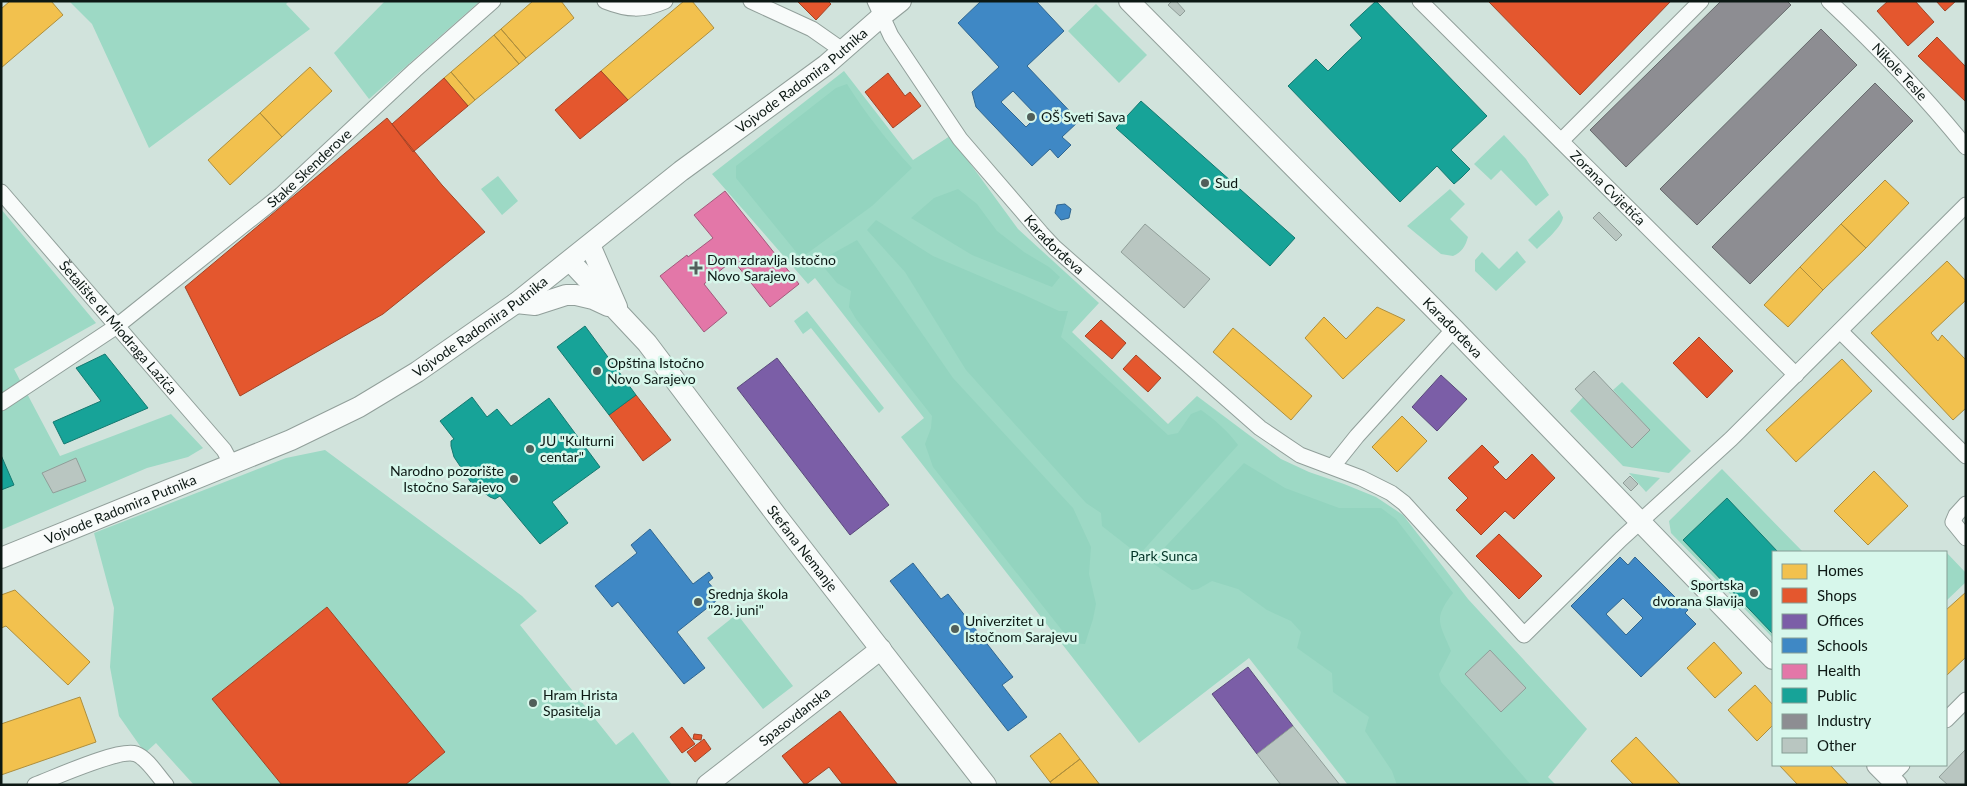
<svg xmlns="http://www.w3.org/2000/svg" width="1967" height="786" viewBox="0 0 1967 786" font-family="Lato,sans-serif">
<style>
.green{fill:#9dd9c5}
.forest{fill:#93d4bf}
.homes{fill:#f2c14e;stroke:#ad8e3d}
.shops{fill:#e4572e;stroke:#a34426}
.offices{fill:#7b5ea7;stroke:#5a497b}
.schools{fill:#3f88c5;stroke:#306690;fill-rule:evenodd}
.health{fill:#e377a8;stroke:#a25a7c}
.public{fill:#17a398;stroke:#147970}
.industry{fill:#8d8d92;stroke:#666a6c}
.building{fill:#b9c6c1;stroke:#909e99}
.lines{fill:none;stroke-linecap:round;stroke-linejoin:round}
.street-casing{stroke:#919f9a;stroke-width:17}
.secondary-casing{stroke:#919f9a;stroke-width:22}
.street{stroke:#f8fbfa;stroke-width:15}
.secondary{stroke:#f8fbfa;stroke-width:20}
.poi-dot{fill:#515f5a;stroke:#d7f7eb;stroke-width:2}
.labels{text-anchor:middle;stroke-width:5;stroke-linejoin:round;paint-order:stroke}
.street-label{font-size:14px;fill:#0c1814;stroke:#d7f7eb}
.poi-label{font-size:14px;fill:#0c1814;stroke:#d7f7eb;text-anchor:start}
.park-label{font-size:14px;fill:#033427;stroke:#d7f7eb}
</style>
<rect width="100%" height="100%" fill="#d1e3dc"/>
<path class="green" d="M69,1H289L286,4L310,29L149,148L92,24Z
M385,1H480L369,99L334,53Z
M1096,4L1147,55L1119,83L1068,31Z
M844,71L913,160L950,136L1018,229L1099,303L1072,332L1168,424L1197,396L1281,459L1309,472L1344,484L1376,497L1403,515L1468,599L1587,729L1548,777L1556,785H1348L1249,658L1139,743L901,437L924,418L815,278L808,284L712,174Z
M1504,135L1526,159L1549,195L1536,206L1501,170L1491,180L1474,164Z
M498,176L518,201L502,215L481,189Z
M1450,189L1465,204L1450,219L1468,237C1465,247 1462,252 1453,256L1441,254L1407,226Z
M1,209L96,323L14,369L60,456L171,414L203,448L188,457L147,468L1,530Z
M1559,210C1560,211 1562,216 1563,217C1563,226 1543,243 1537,249L1528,240Z
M1517,251L1526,262L1496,291L1475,271V260L1482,252L1499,269Z
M807,311L884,408L879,413L811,328L803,334L794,321Z
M1622,382L1691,451L1669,473L1623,466L1570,411L1583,397L1632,447L1650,430L1613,390Z
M325,450L522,596L537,611L520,625L616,745L633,732L672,785H194L156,743L145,753L119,716L110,667L114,608L94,533L286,458Z
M1722,469L1803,552H1773V638L1671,533L1669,521Z
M1629,473L1660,478L1646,492Z
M1946,552L1966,573V582L1946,601Z
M737,614L793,686L763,709L707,638Z"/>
<path class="forest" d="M847,84C866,114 888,142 912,168L872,206L801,258L736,178V166L836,88Z
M958,189L977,204L997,231L1024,252L1049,267L1060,277L1052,287L972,255L911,218L934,198Z
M876,220L933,256L1020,293L1059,311H1068L1061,337L1168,435L1178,433L1191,414L1201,410C1215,420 1227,430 1238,445L1139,555L1102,526L1101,513L1086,503L966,370L905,272L867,230Z
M857,240L953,378L1073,508L1091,547L1089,574L1096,604L1093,619L1085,644L1072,643L933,467L925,444L931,428L932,416L856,319L849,307L851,291L837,283L822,265L830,255Z
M1244,463L1285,488L1339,508H1381L1396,519L1453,593C1433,619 1439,622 1451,651L1439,674L1441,682L1531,785H1397L1392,771L1365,731L1369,717L1333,692L1332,673L1297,648L1301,632L1291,621L1267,610L1238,589L1212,581L1198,589L1192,590L1151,562Z"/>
<path class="homes" d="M10,1H51L63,15L1,68V9Z
M533,1H561L574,18L526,58L501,29Z
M684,1H692L714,28L628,100L601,71Z
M501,29L526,58L519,64L494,35Z
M494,35L519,64L475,100L451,72Z
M310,67L332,91L282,137L260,113Z
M451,72L475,100L468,106L444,78Z
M260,113L282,137L230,185L208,160Z
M1885,180L1909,203L1866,248L1841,224Z
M1841,224L1866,248L1823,290L1800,267Z
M1947,261L1966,281V300L1931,333L1938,341L1942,335L1966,360V408L1953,420L1871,333Z
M1800,267L1823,290L1788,327L1764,305Z
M1377,307L1405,320L1343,379L1305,338L1324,317L1346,339Z
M1233,328L1312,396L1291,420L1213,352Z
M1842,359L1872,391L1796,462L1766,430Z
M1402,416L1427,441L1397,472L1372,447Z
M1874,471L1908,506L1868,545L1834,511Z
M15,590L90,662L68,685L6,626L1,628V595Z
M1966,592V657L1946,676V610Z
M1714,642L1742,673L1715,698L1687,668Z
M1755,685L1773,705V725L1757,741L1728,710Z
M80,697L96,742L1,775V724Z
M1060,733L1080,759L1050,782L1030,756Z
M1636,737L1681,785H1634L1611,761Z
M1080,759L1100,785H1052L1050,782Z
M1779,765H1830L1849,785H1798Z"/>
<path class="shops" d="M797,1H828L831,4L816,20Z
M1488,1H1671L1580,95Z
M1888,1H1915L1934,22L1908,46L1877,11Z
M1936,1H1956L1945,11Z
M1937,37L1966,67V102L1918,56Z
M601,71L628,100L580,139L555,110Z
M888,73L905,96L910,92L921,106L893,128L865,92Z
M444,78L468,106L413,152L392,124Z
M387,118L442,185L485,232L383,314L240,396L185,287Z
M1101,320L1126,343L1112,359L1085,336Z
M1699,337L1733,371L1707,398L1673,363Z
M1136,355L1161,378L1148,392L1123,369Z
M636,395L671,440L643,461L609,415Z
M1482,445L1499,462L1493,467L1506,480L1532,454L1555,478L1514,519L1505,511L1481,535L1456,510L1468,498L1448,478Z
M1499,534L1542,576L1519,599L1476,556Z
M327,607L445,752L405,785H282L212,699Z
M840,711L898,785H843L829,767L805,785L782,756Z
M682,727L695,744L682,753L670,737Z
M694,734L702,735L701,740L693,739Z
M704,739L711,749L695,762L687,752Z"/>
<path class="offices" d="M777,358L889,505L850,535L737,388Z
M1441,375L1467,399L1437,431L1412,407Z
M1248,667L1293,726L1257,754L1212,694Z"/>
<path class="schools" d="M981,1H1036L1064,31L1027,66L1079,121L1062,137L1071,145L1058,158L1050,149L1032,166L976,107L972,92L999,67L958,23ZM1013,91L1037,116L1026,127L1001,102Z
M1065,204L1071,209L1069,218L1061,220L1055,213L1057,205Z
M650,529L693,584L709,572L713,578L708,582L721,597L677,632L705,668L684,684L618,602L612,607L595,586L637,553L631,545Z
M1620,557L1628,565L1635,557L1688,610L1685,613L1696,624L1641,677L1571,606ZM1623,598L1643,618L1626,635L1606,614Z
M913,563L941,599L948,594L1013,677L1002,685L1027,717L1008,731L890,581Z"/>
<path class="health" d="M725,191L799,284L770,307L733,260L704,284L727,313L704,332L660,276L687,255L688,257L713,238L694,215Z"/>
<path class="public" d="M1376,1L1487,116L1451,150L1470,169L1462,177L1454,184L1437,166L1400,202L1288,86L1316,59L1328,71L1345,54L1362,38L1350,25Z
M1141,101L1295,238L1270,266L1116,128Z
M585,326L636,395L609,415L557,347Z
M105,354L148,408L64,444L53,422L101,401L76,368Z
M472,397L487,417L497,409L511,426L549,398L600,467L552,502L568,523L540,544L500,496L495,499L490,497L472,484L454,457L451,446V441L454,439L440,421Z
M1,455L14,485L1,490Z
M1727,498L1778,552H1773V634L1683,540Z"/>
<path class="industry" d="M1721,1H1787L1791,5L1626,167L1590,130Z
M1821,29L1857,65L1697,225L1660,189Z
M1875,83L1913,121L1750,284L1712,247Z"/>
<path class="building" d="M1172,1H1176L1185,11L1180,16L1168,5Z
M1599,212L1622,235L1616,241L1593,218Z
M1145,224L1210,279L1184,308L1121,252Z
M1594,371L1650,430L1632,448L1575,389Z
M76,458L86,481L53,493L42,473Z
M1630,476L1638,484L1631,491L1623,483Z
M1490,650L1526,688L1501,712L1465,674Z
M1293,726L1340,785H1281L1257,754Z
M1966,749V785H1948L1939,777Z"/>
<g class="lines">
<g class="street-casing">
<g id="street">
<path d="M605,1C628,10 642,11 665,1"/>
<path d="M751,1L812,29L842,50"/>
<path id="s1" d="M875,1L891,36L960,139L1041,233L1055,248L1260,428L1300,455L1361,478L1391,493L1404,503L1524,635L1621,539L1731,439L1966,205"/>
<path id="s2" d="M1420,1L1796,375"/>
<path id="s3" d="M1829,1C1878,47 1924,95 1966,147"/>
<path d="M1561,141L1701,1"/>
<path id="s4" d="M1,192L224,450L232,465"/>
<path d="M1840,331L1966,456"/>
<path id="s5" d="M1,403L117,326L281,195L415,70L493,1"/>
<path d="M1333,466L1357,436L1454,329"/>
<path d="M1966,504L1956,515L1953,522L1966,538"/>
<path d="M1946,720L1966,700"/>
<path d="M1890,777L1902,765"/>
<path d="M35,785C54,778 119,748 136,754C147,758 158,776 166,785"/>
</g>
</g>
<g class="secondary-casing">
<g id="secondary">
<path id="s6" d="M1129,1L1454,329L1773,659"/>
<path d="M590,245L617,307"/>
<path id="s7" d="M570,261L647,343L777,516L986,785"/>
<path d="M516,303L535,305L566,295H576L593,299L608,306"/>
<path id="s8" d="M1,558L291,440L359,407L417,372L516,303L681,171L826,65L882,16L901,1"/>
<path d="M1877,765L1897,785"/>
<path id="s9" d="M707,785L881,649"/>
</g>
</g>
<use href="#street" class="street"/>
<use href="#secondary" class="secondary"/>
</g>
<g class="poi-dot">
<circle cx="1031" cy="117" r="5"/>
<circle cx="1205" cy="183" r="5"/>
<path d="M693.5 260.5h5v5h5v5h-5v5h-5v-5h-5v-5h5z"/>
<circle cx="597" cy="371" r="5"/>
<circle cx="530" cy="449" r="5"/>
<circle cx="514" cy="479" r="5"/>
<circle cx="1754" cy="593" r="5"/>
<circle cx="698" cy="602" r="5"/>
<circle cx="955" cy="629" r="5"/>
<circle cx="533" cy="703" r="5"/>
</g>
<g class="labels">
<g class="street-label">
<text dy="5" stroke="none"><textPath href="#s3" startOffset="100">Nikole Tesle</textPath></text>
<text dy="5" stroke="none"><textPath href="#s8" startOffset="939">Vojvode Radomira Putnika</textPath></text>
<text dy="5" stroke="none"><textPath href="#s5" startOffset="388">Stake Skenderove</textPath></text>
<text dy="5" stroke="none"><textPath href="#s2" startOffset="265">Zorana Cvijetića</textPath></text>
<text dy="5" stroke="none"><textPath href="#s1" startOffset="304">Karađorđeva</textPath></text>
<text dy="5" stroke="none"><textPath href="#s8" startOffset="534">Vojvode Radomira Putnika</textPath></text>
<text dy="5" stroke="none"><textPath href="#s4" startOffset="179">Šetalište dr Miodraga Lazića</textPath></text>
<text dy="5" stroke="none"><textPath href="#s6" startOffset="460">Karađorđeva</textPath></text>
<text dy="5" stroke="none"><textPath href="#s8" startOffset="129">Vojvode Radomira Putnika</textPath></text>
<text dy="5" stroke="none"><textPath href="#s7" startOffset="370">Stefana Nemanje</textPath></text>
<text dy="5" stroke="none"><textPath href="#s9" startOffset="111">Spasovdanska</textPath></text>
</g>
<g class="poi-label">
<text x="1041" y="122">OŠ Sveti Sava</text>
<text x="1215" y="188">Sud</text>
<text x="707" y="265">Dom zdravlja Istočno<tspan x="707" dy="16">Novo Sarajevo</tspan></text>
<text x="607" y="368">Opština Istočno<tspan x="607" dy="16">Novo Sarajevo</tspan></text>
<text x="540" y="446">JU "Kulturni<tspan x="540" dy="16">centar"</tspan></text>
<text x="504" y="476" text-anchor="end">Narodno pozorište<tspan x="504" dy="16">Istočno Sarajevo</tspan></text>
<text x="1744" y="590" text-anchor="end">Sportska<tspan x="1744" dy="16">dvorana Slavija</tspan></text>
<text x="708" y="599">Srednja škola<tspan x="708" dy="16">"28. juni"</tspan></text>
<text x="965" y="626">Univerzitet u<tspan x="965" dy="16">Istočnom Sarajevu</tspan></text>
<text x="543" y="700">Hram Hrista<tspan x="543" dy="16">Spasitelja</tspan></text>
</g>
<g class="park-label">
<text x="1164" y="561">Park Sunca</text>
</g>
</g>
<rect width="1967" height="786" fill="none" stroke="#0c1814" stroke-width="5"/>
<rect x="1772" y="551" width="175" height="215" fill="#d7f7eb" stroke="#869e95"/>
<rect x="1782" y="564" width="25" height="15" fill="#f2c14e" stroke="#869e95"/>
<text x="1817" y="576" font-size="15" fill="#0c1814">Homes</text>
<rect x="1782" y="588" width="25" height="15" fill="#e4572e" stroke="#869e95"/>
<text x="1817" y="601" font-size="15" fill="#0c1814">Shops</text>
<rect x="1782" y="614" width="25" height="15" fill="#7b5ea7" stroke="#869e95"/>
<text x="1817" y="626" font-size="15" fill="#0c1814">Offices</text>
<rect x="1782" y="638" width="25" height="15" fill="#3f88c5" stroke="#869e95"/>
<text x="1817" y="651" font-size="15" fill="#0c1814">Schools</text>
<rect x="1782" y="664" width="25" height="15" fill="#e377a8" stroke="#869e95"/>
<text x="1817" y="676" font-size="15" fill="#0c1814">Health</text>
<rect x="1782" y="688" width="25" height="15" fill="#17a398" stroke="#869e95"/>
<text x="1817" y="701" font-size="15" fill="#0c1814">Public</text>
<rect x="1782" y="714" width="25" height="15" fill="#8d8d92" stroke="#869e95"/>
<text x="1817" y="726" font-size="15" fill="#0c1814">Industry</text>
<rect x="1782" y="738" width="25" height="15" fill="#b9c6c1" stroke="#869e95"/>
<text x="1817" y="751" font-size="15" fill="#0c1814">Other</text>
</svg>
